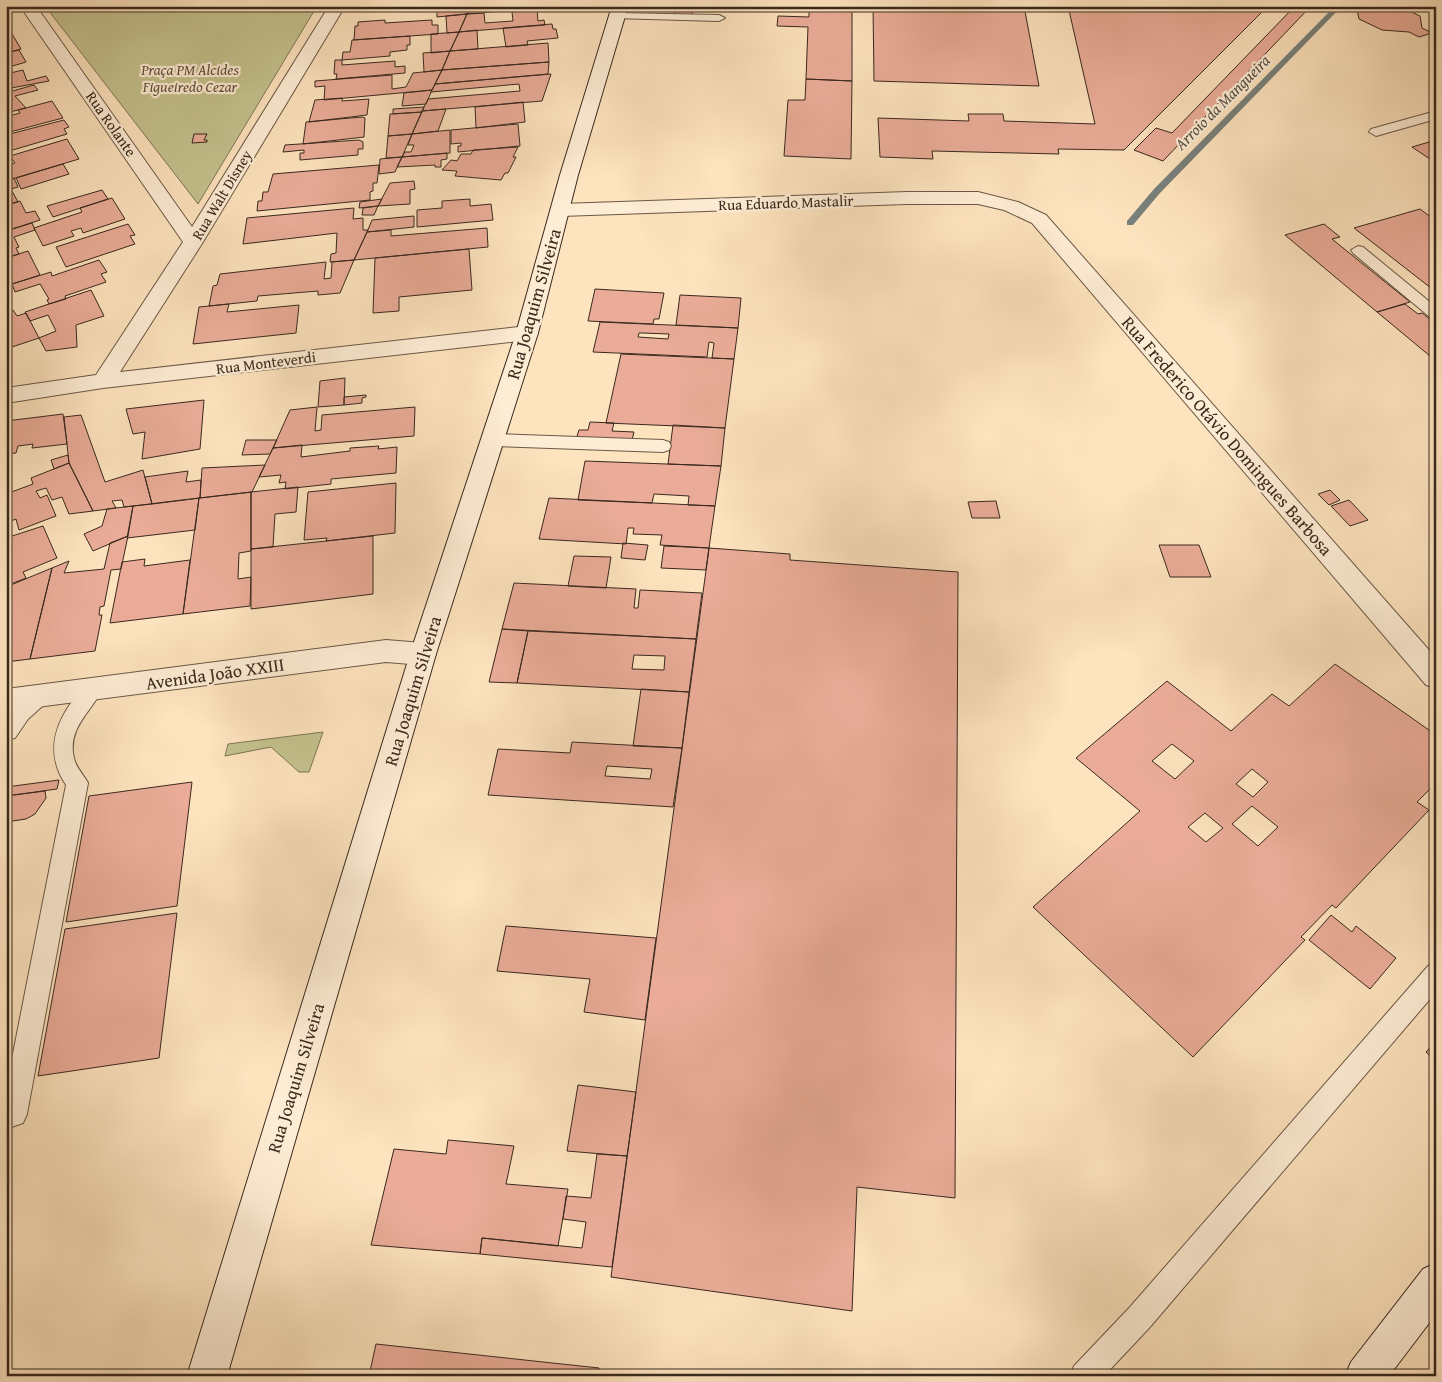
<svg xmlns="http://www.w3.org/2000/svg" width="1442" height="1382" viewBox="0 0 1442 1382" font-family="'Gentium Book Plus',serif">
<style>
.green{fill:#c4c28e;stroke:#7e7656}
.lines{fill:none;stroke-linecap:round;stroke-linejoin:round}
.stream{fill:#78817b;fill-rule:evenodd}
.building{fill:#eaac98;stroke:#39291d;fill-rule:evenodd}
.lane-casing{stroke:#6a5845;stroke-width:2}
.street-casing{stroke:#6a5845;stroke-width:2}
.secondary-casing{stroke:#39291d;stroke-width:2}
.lane{fill:#feedd5;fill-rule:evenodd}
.street{fill:#feedd5;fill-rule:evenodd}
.secondary{fill:#feedd5;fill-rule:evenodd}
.labels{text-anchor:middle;stroke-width:4.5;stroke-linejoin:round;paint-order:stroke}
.far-park-label{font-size:15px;font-style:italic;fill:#5c4f39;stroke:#feedd5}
.far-street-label{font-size:15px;fill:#39291d;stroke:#feedd5}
.far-water-label{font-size:16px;font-style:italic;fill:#534e44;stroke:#feedd5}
.street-label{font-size:18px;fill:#39291d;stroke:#feedd5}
</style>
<rect width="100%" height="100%" fill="#fde3be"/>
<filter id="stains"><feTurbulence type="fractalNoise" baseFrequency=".004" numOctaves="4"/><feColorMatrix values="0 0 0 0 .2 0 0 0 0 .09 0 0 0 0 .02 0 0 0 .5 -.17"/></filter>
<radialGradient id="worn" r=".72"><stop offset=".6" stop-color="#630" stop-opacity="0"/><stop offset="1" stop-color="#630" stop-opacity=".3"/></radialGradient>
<path class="green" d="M45,6H317L198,204Z
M323,732L309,772H299L271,747L225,756L228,744Z"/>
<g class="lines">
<path class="stream" d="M1335,6H1342L1160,193L1133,225H1127V221L1154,189Z"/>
</g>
<path class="building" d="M470,6L467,14L437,17V9L441,7Z
M470,6H503L504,11L467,14Z
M676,6H693L692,15H674Z
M809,6H852V81L806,79L808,27L777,26L778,16L809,17Z
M873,6H1024L1039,86L874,81Z
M1068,6H1268L1124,150L1058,149L1059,154L932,151L933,159L880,157L878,118L969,121L968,114H1003L1004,121L1095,124Z
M1295,6H1311L1163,161L1134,150L1156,128L1172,133Z
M1372,6L1401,7L1420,16L1422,28L1432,33L1419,37L1409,32L1382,30L1359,19L1357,10Z
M537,10L538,21L544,20L545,25L459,32L467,14L484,13L485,23L513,21L512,12Z
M467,14L459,32L447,33L446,16Z
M385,20V23L432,20V25H438V34L354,40L355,26H358V22Z
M552,24L553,29H556L558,38L527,41L528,45L506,47L503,28Z
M477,30L478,49L450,51L459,32Z
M459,32L450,51L431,53V34Z
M6,33L8,35L12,34L21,49L6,53Z
M410,36V45H407V50L390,52V56L342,60L343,52H350L352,40Z
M548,43L549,62L442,70L450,51Z
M19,50L26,62L6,68V53Z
M450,51L442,70L424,72L423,53Z
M335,60H342V65L395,61V67L405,66V73L336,79L337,74H334Z
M549,62L548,74L435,84L442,70Z
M23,70L27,81L46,76L49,81L6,89V74Z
M442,70L432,90L324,100L325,86L315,87V81L392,75V89L406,87L413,73Z
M551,74L542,101L422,111L428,99L520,91L519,84L431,92L435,84Z
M806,79L852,81L851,159L784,156L788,100H805Z
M34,85L38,90L15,96L26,108L6,113V96L11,95L9,92Z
M432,90L426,104L402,106L404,93Z
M342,98V101L369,99L367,115L309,122L315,100Z
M52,101L63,118L6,133V117L20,113L18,110Z
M523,102L525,122L476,128L475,107Z
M424,107L422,112L393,114V109Z
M446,109L438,131L412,134L422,111Z
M422,112L412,134L388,136L390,114Z
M362,117L365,118L364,137L303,144L306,122Z
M64,120L69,127L64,129L67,134L6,152V135Z
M518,124L520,146L458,152V146H461V143L451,144V130Z
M450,130V153L402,157L405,152H411L414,145H408L412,134Z
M194,134H207L204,140H207V142L192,143Z
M412,134L402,157L386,158L388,136Z
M67,139L79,159L12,179L6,167L15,163L10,156Z
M359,140L363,142V149H358V155L300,160V153H304V150L283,152L285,145Z
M1436,140V163L1412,147Z
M518,147L513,157H516L508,173H505L501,180L455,176L457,171L442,170L451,160L457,161L461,154H471L473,150Z
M447,153V159L441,160V167H435V165L397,167L402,157Z
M402,157L395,172L379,174L380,159Z
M63,164L69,174L21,189L16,178Z
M379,165L377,183H373V191L370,192V200L257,211L258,201H262L263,192H268L273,174Z
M14,178L18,187L11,189L18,202L6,205V181Z
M414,181L415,189L410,190V204L378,206L390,183Z
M102,190L108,199L53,217L47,206Z
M112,198L125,219L83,233L81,228L71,231L74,236L43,246L34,228L82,212L80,208Z
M382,199L378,206L359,208L360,202Z
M470,199V206L491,204L493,220L417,227V210L442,208V201Z
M20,201L26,213L35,211L40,220L6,231V205Z
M378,206L374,215H362L363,208Z
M354,208L353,219L363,218V230H368L354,260L330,262L331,254L336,253L337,233L243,244L247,218Z
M1420,209L1436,221V292L1354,228Z
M414,216V227L367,232L372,220Z
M32,223L35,230L14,237L19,247L16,248L19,254L6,258V231Z
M128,224L135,235L130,236L135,244L66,267L56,247Z
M1324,224L1340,237L1332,239L1410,302L1377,312L1285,235Z
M487,228L488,247L354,260L367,232L391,230V236Z
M469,249L472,290L399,297V311L373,313L375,258Z
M28,251L40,275L12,284L6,274V258Z
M99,260L107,272L101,274L106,282L65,296L66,299L49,304L47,300L49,299L40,284L15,292L12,284L51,272L52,276Z
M354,260L340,293L318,295V291L258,296L257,301L209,306L213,286L217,285L220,274L326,262L324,279L331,278L332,262Z
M595,289L664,293L659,319H654L653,324L588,321Z
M91,290L104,316L76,325L77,347L46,351L39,338L56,331L48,315L30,321L25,312Z
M680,295L741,298L738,328L676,325Z
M229,304L227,312L299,305L296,333L193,344L199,307Z
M1405,304L1418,314L1422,313L1436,324V361L1377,312Z
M13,310L17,316L26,313L39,338L6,349V312Z
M600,322L738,328L734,359L712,358L714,343L709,342L707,357L593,352ZM639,333H643L669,334L668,339L638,337Z
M621,354L734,359L725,428L606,423Z
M345,378L344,405L318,407L320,381Z
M366,395V397L362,398V403L344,405V397Z
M204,400L200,449L142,459L145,432L133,434L126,409Z
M317,407L315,431L321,430L322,415L415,407L414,436L273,448L290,410Z
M63,414L67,444L32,448L33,444L18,446L16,453L6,454V421Z
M81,415L105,482L143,470L152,504L124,507L122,500L112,501L116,508L93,511L69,463L64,417Z
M590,422L614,423L612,431L634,432L632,440L575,442L579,430H588Z
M673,425L725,428L721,466L668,464Z
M246,440H277L270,454L242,455Z
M302,445L301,457L350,451V448L379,446L378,449L397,447L396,473L331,479V484L285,489L286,482L279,483L281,475L259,477L273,448Z
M68,455L69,463L54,469L51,460Z
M585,461L721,466L715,506L688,505L689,496L654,494L652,503L578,500Z
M69,463L93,511L69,514L62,497L52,500L46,488L36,491L40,498L47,495L56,516L19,530L16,519L6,523V494L33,484L31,478Z
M265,465L252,492L200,498L202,468Z
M188,471L186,482L201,480L200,498L152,504L145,477Z
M396,483L395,533L326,541L327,538L304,540L308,492Z
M298,487L296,512L275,514L273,547L251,549V492Z
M1330,490L1340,500L1329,505L1318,494Z
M251,492V551L239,553L238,579L251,577L250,606L183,614L199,498Z
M199,498L195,530L127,538L133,506Z
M549,498L715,506L709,548L660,545L662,535L633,534L634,528H628L626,544L539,539Z
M1349,500L1368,520L1350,526L1331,506Z
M996,501L1000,518H972L968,502Z
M133,506L128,536L93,551L84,534L102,526L107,509Z
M43,526L57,558L23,572L26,578L6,586V538Z
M128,536L121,569L111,570L104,606L100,607L99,615H102L95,651L30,659L52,568L69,561L64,573L104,569L110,543Z
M373,536V594L251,609V549Z
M623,543L648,545L645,560L621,558Z
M1159,545H1199L1211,577H1170Z
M664,546L709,548L706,570L661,568Z
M709,548L790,554V560L958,572L955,1198L857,1187L852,1311L611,1277Z
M574,556L611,557L606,588L568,586Z
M145,559L144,566L190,560L183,614L110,623L122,562Z
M52,568L30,659L6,662V587Z
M514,583L636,589L634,608H638L640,590L702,593L696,639L502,629Z
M502,629L528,631L517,683L489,682Z
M528,631L696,639L689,692L517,683ZM634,655L665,656L664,670L632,669Z
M1335,664L1436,735V783L1417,802L1429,810L1336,908L1332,905L1301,937L1305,940L1193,1057L1033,907L1140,811L1076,758L1167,681L1231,731L1272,694L1289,706ZM1172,744L1194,761L1175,779L1152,761ZM1252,769L1268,782L1253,797L1236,784ZM1205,813L1223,828L1206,842L1188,827Z
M641,689L689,692L682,748L633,746Z
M572,742L682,748L673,807L488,795L498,749L570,753ZM607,766L652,769L650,779L605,776Z
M59,780L57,789L6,796V787Z
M192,782L177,906L66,922L89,796Z
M45,791L46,798L35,814L26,819L6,822V796Z
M1252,806L1278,827L1258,846L1232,824Z
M177,913L159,1058L38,1076L65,929Z
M1331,915L1352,932L1356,926L1396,958L1370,989L1309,940Z
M506,926L656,938L645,1020L584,1012L590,979L497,971Z
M1436,1041V1061L1426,1052Z
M578,1085L636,1092L627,1156L567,1151Z
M448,1140L514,1146L506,1184L568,1189L558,1246L482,1238L480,1254L371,1245L394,1149L446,1154Z
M597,1154L627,1156L612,1267L480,1254L482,1238L582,1248L586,1222L563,1219L566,1196L591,1198Z
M376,1344L599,1368L598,1376H369Z"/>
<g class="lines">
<g class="lane-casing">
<path id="lane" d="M617,13L719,15L725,18L719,21L613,18L611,16Z
M1436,111V119L1376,136L1369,132L1371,129Z
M1358,246L1363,247L1436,307V320L1431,318L1353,253L1351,250Z
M493,434L663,440L669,442L671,446L669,450L663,452L493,446L487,444L485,440L487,436Z
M92,682L99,684L102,690C90,713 67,729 74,758C76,768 84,775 88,783L27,1114L23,1123L6,1129V1089L66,785C46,755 53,727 73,700C78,692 83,685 92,682Z
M40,688L47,690L50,696L47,702L28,719L15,738L6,740C6,734 5,726 6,720C8,707 29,692 40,688Z
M1436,963V992L1150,1327L1104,1376H1070L1074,1366L1130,1307L1428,966Z"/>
</g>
<g class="street-casing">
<path id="street" d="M20,6H36L192,227L329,6H345L203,242L120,372L527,326L535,328L538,333L535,338L527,340L103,388L6,403V388L96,375L183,242Z
M907,192H978L1018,202L1046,215L1436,658V688L1426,685L1032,223L1004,210L978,204H907L561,216L554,214L551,210L554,206L561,204Z
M386,640L423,643L432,646L436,654L432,662L423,665L386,662L6,711V689Z"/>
</g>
<g class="secondary-casing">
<path id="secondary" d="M612,6H628L578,175L538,333L436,654L227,1376H187L410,654L516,333L560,175Z
M1436,1263V1314L1389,1376H1345L1351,1362L1423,1269Z"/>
</g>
<use href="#lane" class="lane"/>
<use href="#street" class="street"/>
<use href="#secondary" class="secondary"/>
</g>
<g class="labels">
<g class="far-park-label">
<text x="190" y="75">Praça PM Alcides<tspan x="190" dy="17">Figueiredo Cezar</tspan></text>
</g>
<g class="far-street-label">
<text transform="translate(111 124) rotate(55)" y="5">Rua Rolante</text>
<text transform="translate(222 195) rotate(-59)" y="5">Rua Walt Disney</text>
<text transform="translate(786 203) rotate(-2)" y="5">Rua Eduardo Mastalir</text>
<text transform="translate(266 363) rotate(-7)" y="5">Rua Monteverdi</text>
</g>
<g class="far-water-label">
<text transform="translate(1222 102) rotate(-45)" y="6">Arroio da Mangueira</text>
</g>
<g class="street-label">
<text transform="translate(534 304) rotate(-74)" y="6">Rua Joaquim Silveira</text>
<text transform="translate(1227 436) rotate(49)" y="6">Rua Frederico Otávio Domingues Barbosa</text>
<text transform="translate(215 674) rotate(-8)" y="6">Avenida João XXIII</text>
<text transform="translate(413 691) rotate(-73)" y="6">Rua Joaquim Silveira</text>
<text transform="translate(296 1078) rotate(-73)" y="6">Rua Joaquim Silveira</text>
</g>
</g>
<rect width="1442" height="1382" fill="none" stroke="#fde3be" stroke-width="25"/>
<rect x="8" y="8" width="1427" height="1367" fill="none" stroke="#39291d" stroke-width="2.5"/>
<rect x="12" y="12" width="1417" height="1357" fill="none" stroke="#39291d"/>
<rect width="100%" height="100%" filter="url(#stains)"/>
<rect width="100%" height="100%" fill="url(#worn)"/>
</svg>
